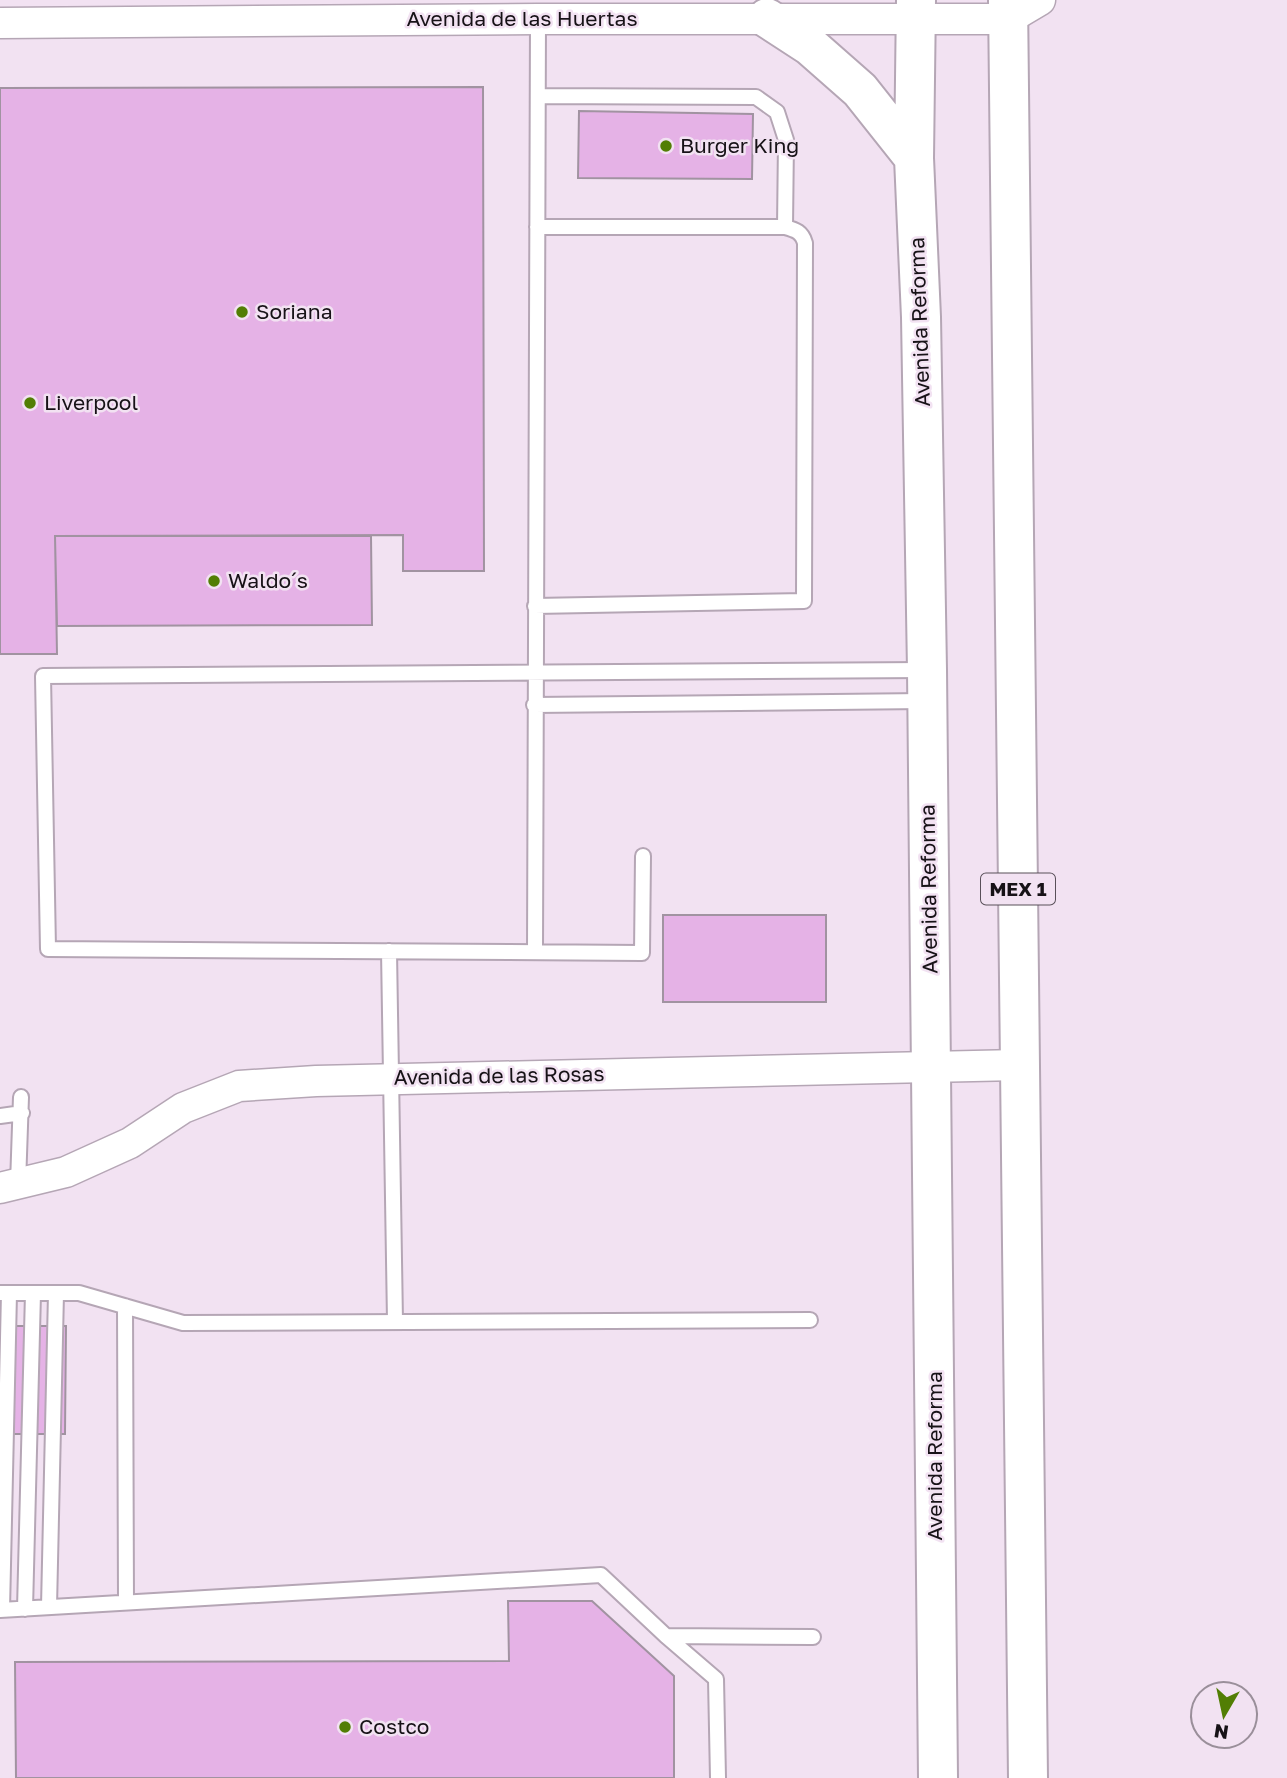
<svg xmlns="http://www.w3.org/2000/svg" width="1287" height="1778" viewBox="0 0 1287 1778" font-family="'Golos Text',sans-serif">
<style>
.building{fill:#e5b2e6;stroke:#a193a1;stroke-width:2}
.lines{fill:none;stroke-linecap:round;stroke-linejoin:round}
.lane-casing{stroke:#b5a6b5;stroke-width:18}
.street-casing{stroke:#b5a6b5;stroke-width:33}
.highway-casing{stroke:#b5a6b5;stroke-width:42}
.lane{stroke:#fff;stroke-width:14}
.street{stroke:#fff;stroke-width:30}
.highway{stroke:#fff;stroke-width:38}
.poi-dot{fill:#527e04;stroke:#f2e2f2;stroke-width:2.5}
.labels{text-anchor:middle;stroke-width:5;stroke-linejoin:round;paint-order:stroke}
.shield{fill:#f2e2f2;stroke:#595059;stroke-width:2}
.shield-label{font-size:19px;font-weight:bold;fill:#171217}
.street-label{font-size:21px;fill:#171217;stroke:#f2e2f2}
.poi-label{font-size:21px;fill:#171217;stroke:#f2e2f2;text-anchor:start}
</style>
<rect width="100%" height="100%" fill="#f2e2f2"/>
<path class="building" d="M483,87L484,571H403V535L55,536L57,654H0V88Z
M579,111L753,114L752,179L578,178Z
M55,536H371L372,625L57,626Z
M663,915H826V1002H663Z
M0,1326H66L65,1434H0Z
M508,1601H592L674,1676V1778H16L15,1662L509,1661Z"/>
<g class="lines">
<g class="lane-casing">
<path id="lane" d="M538,96L756,97L777,112L786,140L785,227
M535,606L804,601L805,243C802,232 796,230 785,227H537
M534,705L925,701
M643,856L642,953L48,949L43,676L926,670
M389,951L395,1321
M535,952L538,19
M0,1116L22,1113
M18,1184L21,1097
M0,1293H79L183,1323L810,1320
M125,1306L126,1602
M49,1607L56,1293
M25,1609L33,1293
M0,1610L601,1575L666,1636L716,1679L718,1778
M2,1610L9,1293
M666,1636L813,1637"/>
</g>
<g class="street-casing">
<path id="street" d="M0,23L538,19H1008L1040,0
M0,1188L66,1172L130,1143L183,1108L239,1086L316,1081L1020,1065"/>
</g>
<g class="highway-casing">
<path id="highway" d="M916,0L914,158L921,317L927,670L938,1778
M1008,0L1028,1778
M767,18L810,46L860,90L914,158"/>
</g>
<use href="#lane" class="lane"/>
<use href="#street" class="street"/>
<use href="#highway" class="highway"/>
</g>
<g class="poi-dot">
<circle cx="666" cy="146" r="7"/>
<circle cx="242" cy="312" r="7"/>
<circle cx="30" cy="403" r="7"/>
<circle cx="214" cy="581" r="7"/>
<circle cx="345" cy="1727" r="7"/>
</g>
<g class="labels">
<rect class="shield" x="981" y="873.5" width="74" height="31" rx="5"/>
<g class="shield-label">
<text x="1018" y="896">MEX 1</text>
</g>
<g class="street-label">
<text x="522" y="26">Avenida de las Huertas</text>
<text transform="translate(920 322) rotate(-92)" y="7">Avenida Reforma</text>
<text transform="translate(929 889) rotate(-91)" y="7">Avenida Reforma</text>
<text transform="translate(499 1076) rotate(-1)" y="7">Avenida de las Rosas</text>
<text transform="translate(935 1456) rotate(-90)" y="7">Avenida Reforma</text>
</g>
<g class="poi-label">
<text x="680" y="153">Burger King</text>
<text x="256" y="319">Soriana</text>
<text x="44" y="410">Liverpool</text>
<text x="228" y="588">Waldo´s</text>
<text x="359" y="1734">Costco</text>
</g>
</g>
<g transform="translate(1224 1715) rotate(189)"><circle r="33" fill="#f2e2f2" stroke="#9a8f9a" stroke-width="2"/>
<path d="M0-5L12 26L0 18L-12 26Z" fill="#527e04"/>
<text y="-10" font-size="19" font-weight="bold" text-anchor="middle" fill="#171217">N</text>
</g>
</svg>
